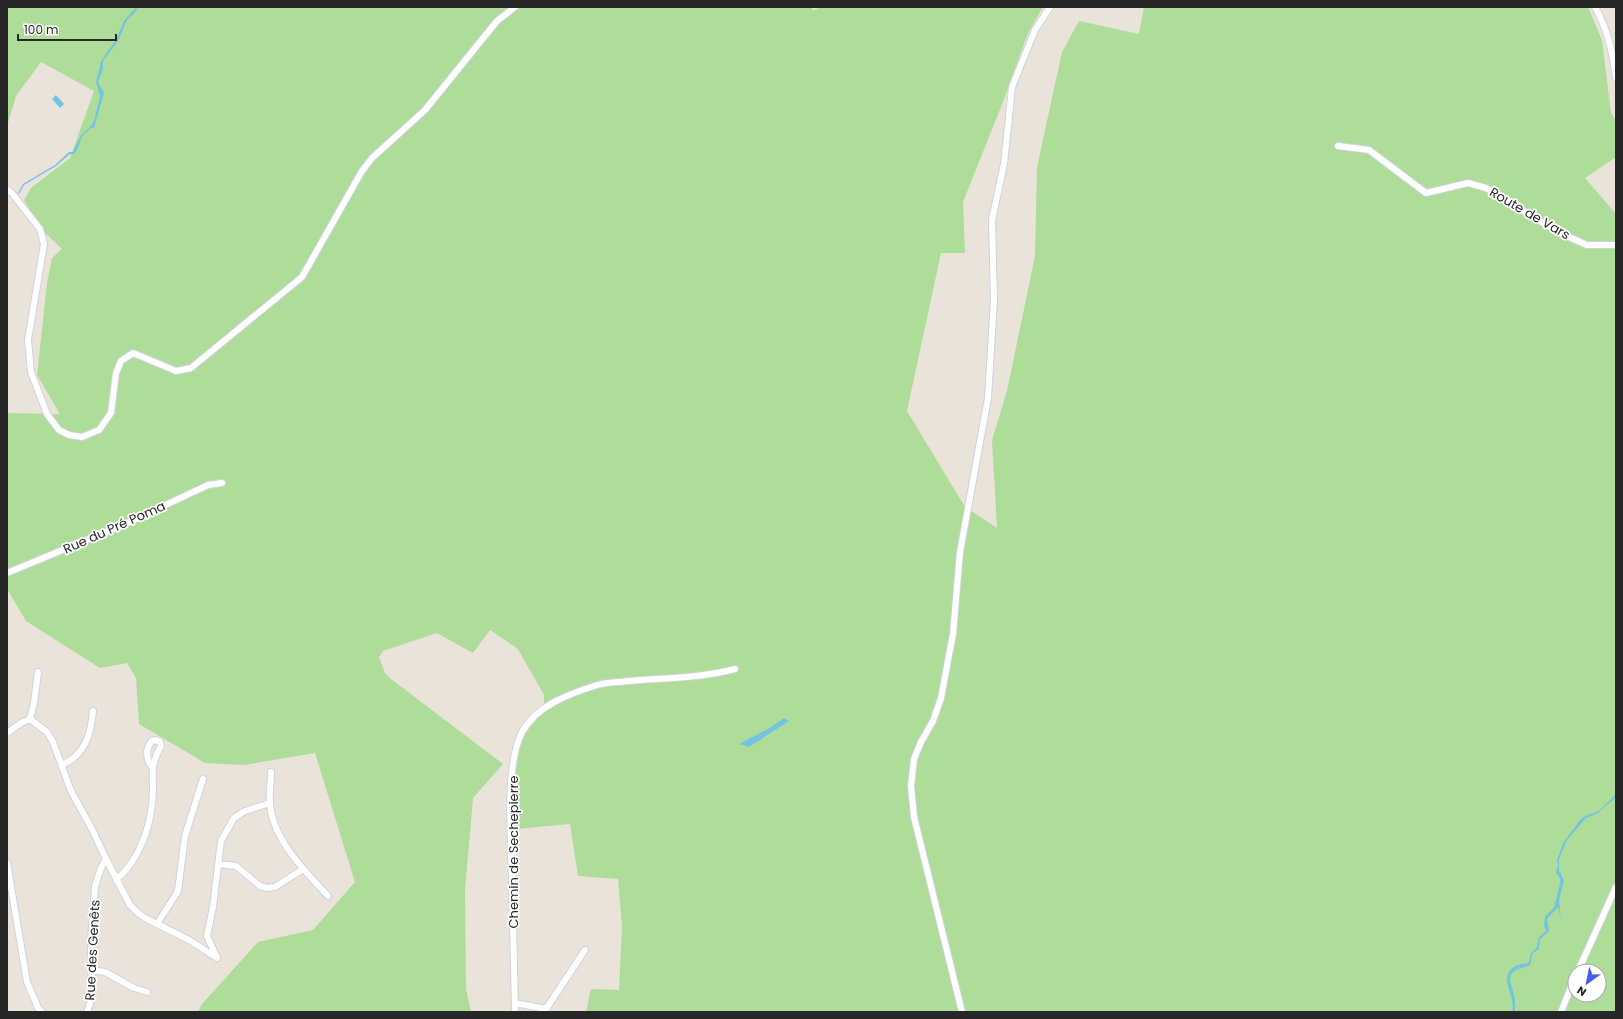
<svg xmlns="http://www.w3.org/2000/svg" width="1623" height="1019" viewBox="0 0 1623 1019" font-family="Poppins,sans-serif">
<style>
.green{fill:#aedc99;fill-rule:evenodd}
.water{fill:#73c3e4}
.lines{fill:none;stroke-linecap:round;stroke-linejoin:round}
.street-casing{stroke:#cfd2df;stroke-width:8}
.street{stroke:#fff;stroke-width:6}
.labels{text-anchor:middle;stroke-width:3.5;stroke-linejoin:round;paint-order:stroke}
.street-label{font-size:13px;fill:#272727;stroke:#fff}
</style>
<rect width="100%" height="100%" fill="#e9e3da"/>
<path class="green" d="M7,7H812L813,11L820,7H1043L1028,33L1003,102L963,202L965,253H941L907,411L965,507L997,528L992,440L1007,391L1035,256L1037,167L1062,52L1079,21L1139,34L1144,7H1588L1602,40L1611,113L1616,121V157L1585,178L1616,214V1012H586L591,989L619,990L622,927L618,879L578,876L570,824L516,829C516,802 511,768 522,742C526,730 535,721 544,712V695L518,649L490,630L473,653L437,633L383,651L379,657L385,673L391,679L503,764L473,798L465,890L466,989L471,1012H198L202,1004L258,942L313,930L355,882L315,753L244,765L205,763L139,724L136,678L127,663L100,668L26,621L7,589V496H8L7,413L60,414L37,375L47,283L52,258L62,249L40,228L24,200L31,188L70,158L94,91L41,62L16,96L7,126ZM1575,971H1599V995H1575Z"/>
<path class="water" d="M136,7H138L136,11L127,20L118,41L103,61V69L98,82L104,93L94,128H91L82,136L78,148L74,154H70L56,166L24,185L19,194L18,193L23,184L55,165L69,152H73L81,135L89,128L94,121L100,96L96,82L101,62L107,52L116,40L124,21Z
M56,95L64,104L60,108L52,99Z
M784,718L789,721L749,747L739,744L768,729Z
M1616,794V797L1598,813L1586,818L1567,840L1559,859V870L1564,881L1559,900L1561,923L1559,909L1557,908L1547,919L1549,931L1540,939L1539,949L1533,953L1530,965L1516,970L1511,974L1510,980L1515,999V1012H1512C1517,995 1497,980 1514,967C1518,964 1524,965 1529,962L1531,953L1537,947L1539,937L1546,931L1544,925L1545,917L1554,907L1560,884V879L1556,872L1558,865L1557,860L1563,843L1581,819L1587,815L1594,813L1600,810Z"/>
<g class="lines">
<g class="street-casing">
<path id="street" d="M1595,7C1607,28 1613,53 1616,78
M1338,146L1369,150L1426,193L1468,183L1486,188L1558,232L1587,245H1616
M7,190L11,192L40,229L44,244L28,340L31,372L47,414L59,430L69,435L82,437L99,430L111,413L116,373L121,361L133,353L176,371L191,368L302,277L362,171L372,158L425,110L497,21L515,7
M7,573L123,525L208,485L222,483
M30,719L47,732L53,742L71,791L92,829L106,859L101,868L95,886L91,941L92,997L87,1012
M30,719L34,703L38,672
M7,733L21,723L30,719
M62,765C85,755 91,734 93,711
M271,772C271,782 269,793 270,803C272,839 305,871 328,896
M106,859L130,905L137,912L145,918L189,940L217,958
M7,863L27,982L38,1008L42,1012
M218,864L236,866L260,886L267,888L275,887L303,869
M116,880C141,859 152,823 153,791C153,769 150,767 161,746L160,742L156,740L152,741C145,749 146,759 152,767
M157,924L178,891L185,836L203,779
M217,958L207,936L213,907L221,841L234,818L245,811L270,803
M91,970L105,972L134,988L147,992
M1578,971L1616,887
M515,1003L546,1009L585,950
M515,1012C514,967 513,921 512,876C511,837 505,766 522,732C537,705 569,694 597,685C607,682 620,682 630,681C665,678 701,678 735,669
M962,1012L914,817L911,786L914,759L921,742L933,721L941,698L953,634L960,552L988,398L994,300L992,220L1004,164L1012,87L1035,30L1050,7
M1561,1012L1575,977"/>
</g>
<use href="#street" class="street"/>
</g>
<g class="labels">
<g class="street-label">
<text transform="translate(1530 213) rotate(30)" y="5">Route de Vars</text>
<text transform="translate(114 527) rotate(-24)" y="5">Rue du Pré Poma</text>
<text transform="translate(513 852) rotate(-90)" y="5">Chemin de Sechepierre</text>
<text transform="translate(92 950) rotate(-87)" y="5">Rue des Genêts</text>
</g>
</g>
<rect width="1623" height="1019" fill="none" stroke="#272727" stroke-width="16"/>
<g transform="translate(1587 983) rotate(213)"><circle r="19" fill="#ffffff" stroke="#a9a9a9"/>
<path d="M0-3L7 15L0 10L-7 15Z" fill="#445eec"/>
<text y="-6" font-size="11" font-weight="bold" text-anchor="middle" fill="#272727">N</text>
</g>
<path d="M18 34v6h98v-6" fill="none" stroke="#272727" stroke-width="2"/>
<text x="24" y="34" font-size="12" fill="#272727" stroke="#ffffff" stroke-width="3" paint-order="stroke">100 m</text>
</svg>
